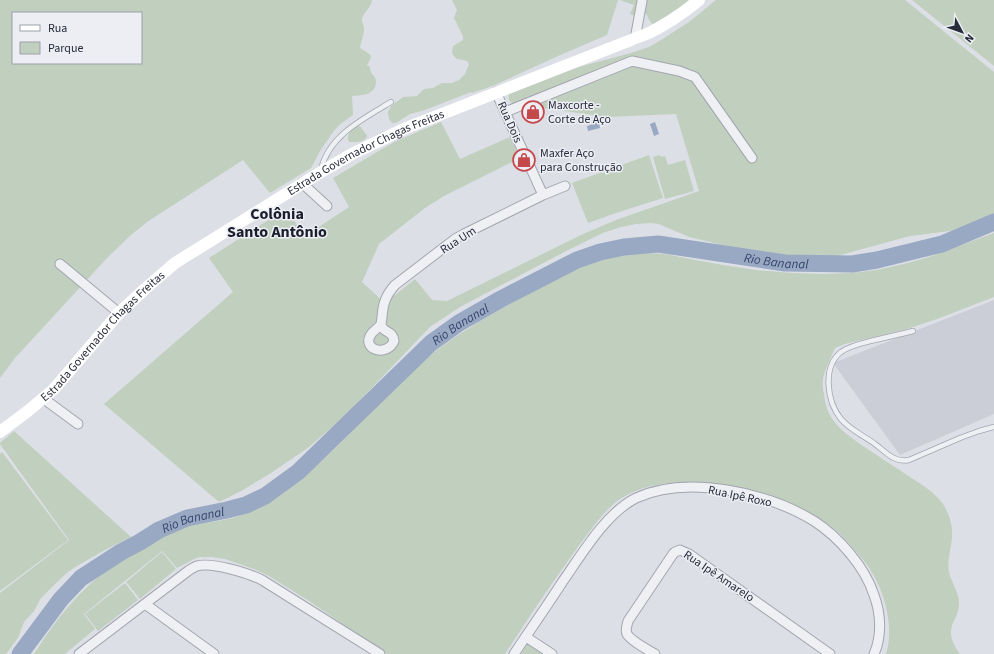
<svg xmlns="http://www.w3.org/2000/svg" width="994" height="654" viewBox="0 0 994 654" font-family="'Source Sans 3',sans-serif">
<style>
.built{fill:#cbced7}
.green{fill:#c0cfbe;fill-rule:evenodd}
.water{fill:#99a9c4}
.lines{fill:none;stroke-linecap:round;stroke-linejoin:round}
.river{stroke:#99a9c4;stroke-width:17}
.service-casing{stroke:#a3a6af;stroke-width:6}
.minor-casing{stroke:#a3a6af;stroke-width:11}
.service{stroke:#eff0f4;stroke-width:4.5}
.minor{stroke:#eff0f4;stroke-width:9}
.secondary{stroke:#fff;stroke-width:12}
.labels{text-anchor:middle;stroke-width:3;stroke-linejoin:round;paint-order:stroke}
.poi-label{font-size:12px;fill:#272c3b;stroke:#eceef4;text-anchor:start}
.street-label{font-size:12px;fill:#272c3b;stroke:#eceef4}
.water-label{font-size:13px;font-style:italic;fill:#34466c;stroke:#eceef4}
.district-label{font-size:16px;font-weight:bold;fill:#1a1d2c;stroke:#eceef4}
</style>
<rect width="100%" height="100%" fill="#dddfe6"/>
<path class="built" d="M994,300V414L900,455L833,363Z"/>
<path class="green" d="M0,0H372C371,7 366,10 363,16C360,21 364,24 364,29C364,35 361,41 360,48L368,53L371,56L370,60L367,65L370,67C370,74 373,73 375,78C377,81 376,84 375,87C371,96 360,95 352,96L353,115L339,125L333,132L320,151L311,168L270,193L243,160L147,222L131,235L107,258L15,358L0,378ZM13,13H141V63H13Z
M452,0H618L607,35L558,56L495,85L472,93L471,92L425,110L410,114L396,123H392L389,119L388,112L391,106L403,97L417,96L424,89L433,88L442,83H452L459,80L465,74L469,64L467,61C459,58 457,62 452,53L453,46L463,40V36L454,18L457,10Z
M620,0H688L687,6L653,25C645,16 650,10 635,16L630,14L634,5Z
M716,0H905L994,72V215L980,222L950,231L910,236L837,256L813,260H799L756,253L689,237L659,224L651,223L636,224L621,227L603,233L566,251L460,307L430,327L343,418L325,433L309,447L271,473L243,490L219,502L104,404L233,292L209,258L286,209L305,236L349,207L333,178L377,152L396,141L441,122L460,159L510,137L520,158L444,196L425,208L379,244L362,282L385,303L415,279L432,300L447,301L581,235L616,220L699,191L676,114L608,117L513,104C509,102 508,98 509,94L571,69L631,53L649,47L661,40L689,22Z
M912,0H994V66Z
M359,126C363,128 363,132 367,135V137C363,143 355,142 349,142C345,136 352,128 359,126Z
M649,155L663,198L616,213L588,223L572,183Z
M660,155L661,157L665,156L668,165L685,160L694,191L665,199L653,157Z
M994,233V297L937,319L907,329L845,344L835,348C831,358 825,368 823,379C822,384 823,389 824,394C825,406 829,416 837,425C843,432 852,438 860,444C877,456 896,467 913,479C924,486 935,493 943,504C951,517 954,530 951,545C950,554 947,562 949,572C951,582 959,592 959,603C959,610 956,617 953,623C948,634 953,645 960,654H886C894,629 886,597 873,574C867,564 860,556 852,547C844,537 834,527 823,521C819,518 814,516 809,514C787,507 765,501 743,494C732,491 721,487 711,485C681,479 646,482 620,499C604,510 592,529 580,544C554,580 529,617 505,654H387L312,603L269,576L254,569L225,559L212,557H200L194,559L177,568L162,551L84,614L95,629L65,654H34C41,643 48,632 56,622C86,582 135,541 183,527C200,523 216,522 233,518C246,514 261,507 273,500C281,495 288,488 295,483C335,452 368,414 403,379C443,340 492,313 542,287C564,275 588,262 613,257C629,253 646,252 663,254C672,255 681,257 690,259C712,263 734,267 756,270C803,275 853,277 899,265C932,258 963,244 994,233Z
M14,431L131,537L105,550L77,566L68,572L55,584L41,598L34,611L24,622L18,638L6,654H0V593L69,540L0,444V443Z
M2,452L68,540L0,591V454Z
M162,552L176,569L140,599L126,582Z
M125,583L138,600L98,631L85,614Z
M528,643L545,654H521Z"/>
<path class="water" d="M599,122L600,128L588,131L587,126Z
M655,122L659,134L654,136L650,124Z"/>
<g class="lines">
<path class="river" id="s1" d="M20,654L61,599L81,578L121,552L140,542L159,530L187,518L227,510L246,505L265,496L298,472L431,343L459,323L501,299L577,260L600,252L624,247L658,244L785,263L852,264L877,260L942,244L994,222"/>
<g class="service-casing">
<path id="service" d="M321,170C328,136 363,119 391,102
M913,331C901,334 888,337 875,340C863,343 851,345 841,352C822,367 827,402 841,419C849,429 864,436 875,444C886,452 894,463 909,460L960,438L979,431L994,427"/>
</g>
<g class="minor-casing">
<path id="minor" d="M635,39L642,1
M496,92L543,195
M505,112L632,61L679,71L695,77L752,158
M302,183L327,206
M60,264L119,313
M381,324C378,329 373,330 370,336C363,350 387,357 394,341C393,331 385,333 382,327C380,324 382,320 382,317C383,303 386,295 395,285L455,239L464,234L543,195L565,186
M44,399L78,424
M145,604L214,654
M526,637L552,654
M79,654L188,571C191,569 194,567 197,566C212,562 248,573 262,580L380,654
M514,654C530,630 547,606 563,581C582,554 606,513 636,498C687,474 768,493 814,521C839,537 865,567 874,595C881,614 882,636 874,654
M655,654C648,650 631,641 627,634C625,630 627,626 628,621L673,554L675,552L680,550L689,554L830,654"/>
</g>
<use href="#service" class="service"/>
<use href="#minor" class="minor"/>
<path class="secondary" id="s2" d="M0,432L28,411L54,389L119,313L146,288L175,263L321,172L352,154L406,128L649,33C667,24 683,13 699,0"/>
</g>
<defs>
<g id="shop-ring" transform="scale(1.15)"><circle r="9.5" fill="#eceef4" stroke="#c5484b" stroke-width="1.5"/><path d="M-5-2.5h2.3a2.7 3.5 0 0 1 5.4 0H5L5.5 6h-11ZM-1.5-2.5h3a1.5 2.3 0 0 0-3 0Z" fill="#c5484b"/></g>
</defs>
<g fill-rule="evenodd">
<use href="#shop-ring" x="533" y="112"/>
<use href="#shop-ring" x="524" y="160"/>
</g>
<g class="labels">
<g class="poi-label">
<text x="548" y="109">Maxcorte -<tspan x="548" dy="14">Corte de Aço</tspan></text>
<text x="540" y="157">Maxfer Aço<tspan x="540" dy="14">para Construção</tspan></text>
</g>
<g class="street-label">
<text transform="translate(510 122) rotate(66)" y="4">Rua Dois</text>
<text dy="4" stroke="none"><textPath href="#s2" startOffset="465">Estrada Governador Chagas Freitas</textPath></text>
<text transform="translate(458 240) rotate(-33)" y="4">Rua Um</text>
<text dy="4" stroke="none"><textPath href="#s2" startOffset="141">Estrada Governador Chagas Freitas</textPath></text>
<text transform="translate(740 496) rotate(12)" y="4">Rua Ipê Roxo</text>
<text transform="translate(719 576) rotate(34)" y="4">Rua Ipê Amarelo</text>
</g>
<g class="water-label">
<text dy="5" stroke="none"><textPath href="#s1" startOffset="898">Rio Bananal</textPath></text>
<text dy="5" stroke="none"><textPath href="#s1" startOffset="562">Rio Bananal</textPath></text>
<text dy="5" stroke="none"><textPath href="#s1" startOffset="225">Rio Bananal</textPath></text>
</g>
<g class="district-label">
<text x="277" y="219">Colônia<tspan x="277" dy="18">Santo Antônio</tspan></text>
</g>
</g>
<rect x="12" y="12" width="130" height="52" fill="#eceef4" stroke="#9da0aa"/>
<rect x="20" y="25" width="20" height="6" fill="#ffffff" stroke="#9da0aa"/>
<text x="48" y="32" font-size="12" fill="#272c3b">Rua</text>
<rect x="20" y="42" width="20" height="12" fill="#c0cfbe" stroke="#9da0aa"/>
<text x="48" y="52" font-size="12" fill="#272c3b">Parque</text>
<g transform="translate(962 32) rotate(131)" stroke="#eceef4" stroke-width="3" paint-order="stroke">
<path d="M0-3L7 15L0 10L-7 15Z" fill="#272c3b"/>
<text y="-6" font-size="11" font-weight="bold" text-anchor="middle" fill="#272c3b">N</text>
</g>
</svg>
